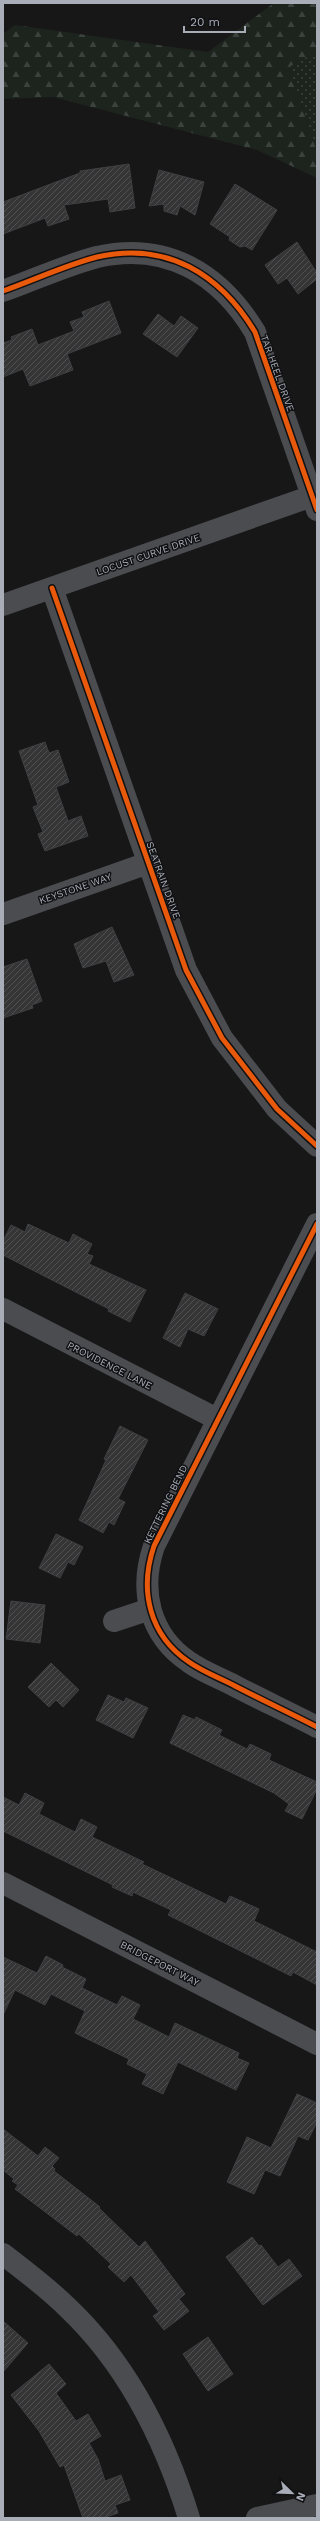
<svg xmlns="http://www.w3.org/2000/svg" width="320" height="2521" viewBox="0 0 320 2521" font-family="'Work Sans',sans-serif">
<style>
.grass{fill:url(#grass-dots)}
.forest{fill:url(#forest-firs)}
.building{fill:url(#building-hatch);stroke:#3f4043}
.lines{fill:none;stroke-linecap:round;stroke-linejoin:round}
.minor{stroke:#4b4c50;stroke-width:22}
.cycleway-casing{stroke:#111113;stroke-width:8}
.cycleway{stroke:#e8590c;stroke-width:5}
.labels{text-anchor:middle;stroke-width:3;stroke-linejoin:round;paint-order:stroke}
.street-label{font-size:10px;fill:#a8adb8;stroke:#111113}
</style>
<defs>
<pattern id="grass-dots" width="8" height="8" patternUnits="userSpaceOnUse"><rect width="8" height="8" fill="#1d241e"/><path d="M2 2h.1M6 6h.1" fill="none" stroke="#3b413d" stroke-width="1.8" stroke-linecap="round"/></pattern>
<pattern id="forest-firs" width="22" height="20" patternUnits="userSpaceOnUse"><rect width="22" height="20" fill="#1d241e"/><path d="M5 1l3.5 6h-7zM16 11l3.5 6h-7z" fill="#3b413d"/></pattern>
<pattern id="building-hatch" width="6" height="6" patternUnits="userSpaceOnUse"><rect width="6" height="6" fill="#353536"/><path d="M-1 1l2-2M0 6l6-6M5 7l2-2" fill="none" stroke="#4f5051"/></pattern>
</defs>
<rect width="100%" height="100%" fill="#171717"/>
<path class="grass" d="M310,54L317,56V153L289,67Z"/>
<path class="forest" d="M274,3H317V56L310,55L289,67L317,153V178L257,150L53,97L3,99V34L15,25L208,52Z"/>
<path class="building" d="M129,164L135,208L110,212L108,199L64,205L69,219L48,226L45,218L3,234V202L80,173V171Z
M159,170L204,182L195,215L180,206L177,215L164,211V204L149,206Z
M235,184L277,210L252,250L245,246L240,247L229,240L230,237L210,224Z
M297,242L317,273V279L298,294L287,278L278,284L265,265Z
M109,301L121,333L67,354L73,370L30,386L23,369L3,377V343L12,340L11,337L32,329L38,345L74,331L70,322L84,317L82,312Z
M158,314L174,326L181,316L198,328L177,357L143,334Z
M45,742L49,753L58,750L69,782L56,787L68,821L81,816L88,836L45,851L38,834L43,832L33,807L38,805L19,751Z
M112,927L134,975L114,982L106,961L83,968L74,944Z
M27,959L42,1001L32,1005L33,1008L3,1018V967Z
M28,1224L69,1243L73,1234L92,1244L87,1254L93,1256L89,1264L146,1290L130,1322L108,1311L109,1309L3,1255V1241L11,1225L25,1232Z
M185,1293L218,1309L204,1336L188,1329L180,1347L163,1338Z
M120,1426L148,1440L118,1499L125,1502L114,1525L109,1522L103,1533L79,1520L106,1460L104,1459Z
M56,1534L83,1547L74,1565L68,1562L60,1578L39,1568Z
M11,1601L45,1605L40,1643L6,1639Z
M51,1663L79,1690L63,1707L56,1700L49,1707L28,1687Z
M108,1695L124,1702L126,1698L148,1708L133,1738L96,1720Z
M183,1715L195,1720L196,1717L222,1730L219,1735L247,1749L250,1744L271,1754L269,1760L317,1782V1789L302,1819L285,1811L289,1804L274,1793L170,1743Z
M25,1793L44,1803L39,1814L75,1832L81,1819L97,1827L92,1837L144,1862L142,1864L226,1904L230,1896L259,1909L254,1921L317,1952V1985L293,1972L291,1976L168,1915L171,1910L133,1892L132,1896L112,1887L113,1885L3,1831V1797L19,1805Z
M46,1956L63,1965L62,1967L86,1979L82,1988L117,2005L122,1996L140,2005L133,2019L169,2037L175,2023L239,2053L237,2058L249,2063L236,2090L178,2062L163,2094L142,2084L147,2074L127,2064L129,2059L75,2033L85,2011L51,1994L45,2005L15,1990L3,2015V1957L37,1973Z
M297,2094L317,2103V2122L308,2140L298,2136L280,2176L265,2170L254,2194L227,2182L247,2137L271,2148Z
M3,2129L38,2156L45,2147L59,2158L52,2166L55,2169L54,2171L100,2207L99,2208L139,2247L145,2241L185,2294L179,2299L189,2311L164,2330L153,2316L159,2312L131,2275L124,2282L108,2267L111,2264L79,2234L77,2236L15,2189L18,2185L12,2181L14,2179L3,2170Z
M252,2237L259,2246L261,2245L278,2267L289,2259L302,2276L263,2305L226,2257Z
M3,2321L28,2343L3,2372Z
M208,2337L233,2374L208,2391L183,2354Z
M49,2364L66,2384L56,2393L76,2421L88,2414L101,2436L89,2443L98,2459L105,2481L121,2475L130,2500L115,2505L118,2513L103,2518H83L64,2465L60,2467L39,2431L11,2395Z"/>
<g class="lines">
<path class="minor" d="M3,291C34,280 66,265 97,257C167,241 220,274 255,332L317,510
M52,588L186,970L222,1038L277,1109L317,1146
M3,605L312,496
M3,914L148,863
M317,1224L154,1546C139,1590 149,1635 189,1662C203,1672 220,1678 235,1686C262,1700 290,1713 317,1727
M3,1309L217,1419
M114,1621L150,1609
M3,1883L317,2044
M3,2254C25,2271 48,2288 68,2308C128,2365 165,2440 189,2518
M257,2518L317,2505"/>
<g class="cycleway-casing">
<path id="cycleway" d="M3,291C34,280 66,265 97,257C167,241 220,274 255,332L317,510
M52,588L186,970L222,1038L277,1109L317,1146
M317,1224L154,1546C139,1590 149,1635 189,1662C203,1672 220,1678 235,1686C262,1700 290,1713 317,1727"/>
</g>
<use href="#cycleway" class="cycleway"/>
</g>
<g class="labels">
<g class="street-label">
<text transform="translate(278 373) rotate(70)" y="4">TAR HEEL DRIVE</text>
<text transform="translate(148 554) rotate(-19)" y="4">LOCUST CURVE DRIVE</text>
<text transform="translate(164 880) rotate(70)" y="4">SEATRAIN DRIVE</text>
<text transform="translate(75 888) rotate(-19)" y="4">KEYSTONE WAY</text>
<text transform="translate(110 1365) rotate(27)" y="4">PROVIDENCE LANE</text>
<text transform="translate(165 1504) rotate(-64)" y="4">KETTERING BEND</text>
<text transform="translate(160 1963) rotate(27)" y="4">BRIDGEPORT WAY</text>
</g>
</g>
<rect width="320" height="2521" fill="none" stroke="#a8adb8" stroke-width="8"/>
<g transform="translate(292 2493) rotate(113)" stroke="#111113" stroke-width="3" paint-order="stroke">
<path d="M0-3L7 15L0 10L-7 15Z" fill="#a8adb8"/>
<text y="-6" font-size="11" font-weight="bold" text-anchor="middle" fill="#a8adb8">N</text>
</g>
<path d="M184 26v6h61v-6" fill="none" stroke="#a8adb8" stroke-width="2"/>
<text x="190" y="26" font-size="12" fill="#a8adb8" stroke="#111113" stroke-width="3" paint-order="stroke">20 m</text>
</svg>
